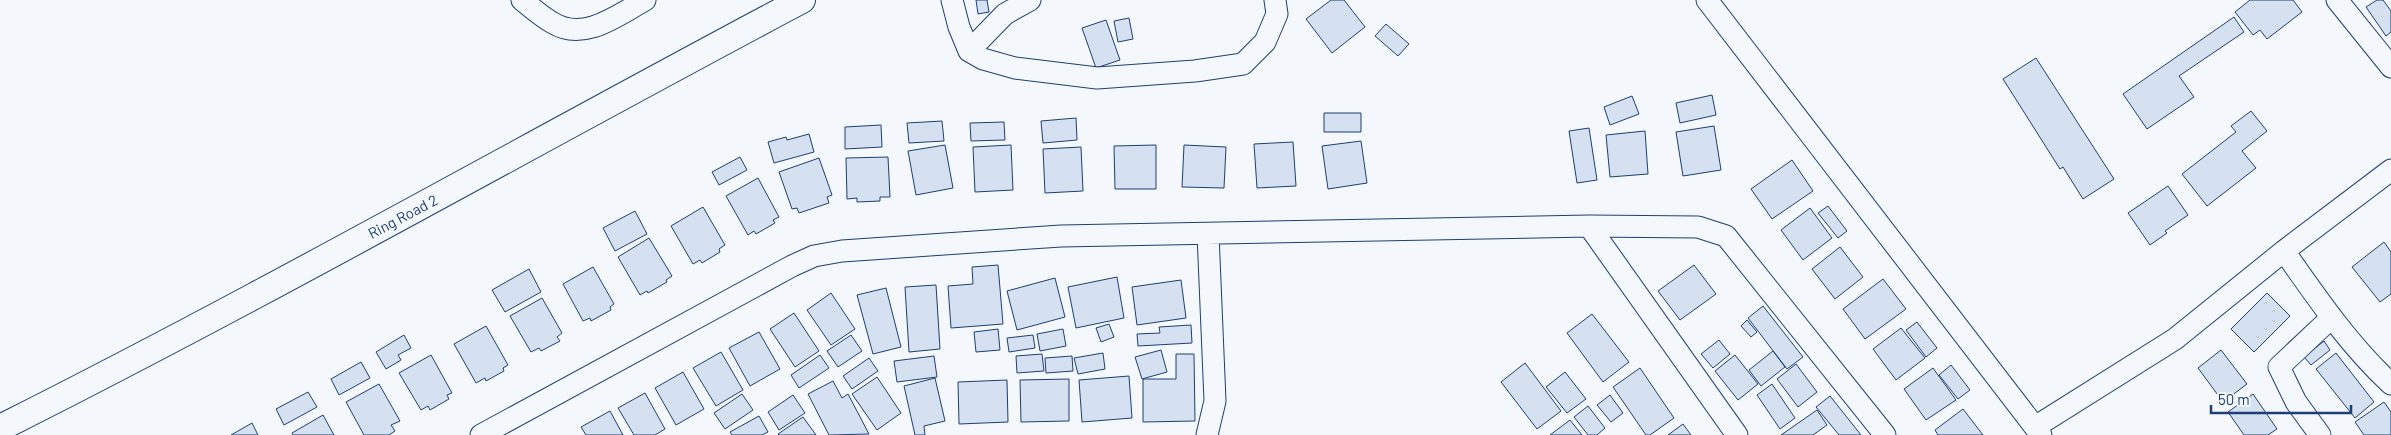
<svg xmlns="http://www.w3.org/2000/svg" width="2391" height="435" viewBox="0 0 2391 435" font-family="Barlow,sans-serif">
<style>
.building{fill:#d5e0f0;stroke:#1d3f73}
.lines{fill:none;stroke-linecap:round;stroke-linejoin:round}
.minor-casing{stroke:#1d3f73;stroke-width:23}
.major-casing{stroke:#1d3f73;stroke-width:28}
.minor{stroke:#f4f7fb;stroke-width:21}
.major{stroke:#f4f7fb;stroke-width:26}
.labels{text-anchor:middle;stroke-width:4;stroke-linejoin:round;paint-order:stroke}
.street-label{font-size:15px;fill:#1d3f73;stroke:#f4f7fb}
</style>
<rect width="100%" height="100%" fill="#f4f7fb"/>
<path class="building" d="M976,0H987L989,12L978,14Z
M1331,0H1344L1365,27L1332,53L1306,19Z
M2250,0H2293L2302,12L2267,39L2260,30L2253,35L2235,12Z
M2377,0H2383L2391,11V32L2386,36L2366,7Z
M2234,17L2244,32L2179,76L2194,97L2147,129L2123,94Z
M1129,18L1133,39L1118,42L1114,21Z
M1106,20L1120,60L1096,68L1082,28Z
M1386,24L1409,44L1398,56L1375,36Z
M2036,58L2114,179L2083,199L2063,167L2060,169L2003,79Z
M1712,95L1716,115L1680,123L1676,103Z
M1632,96L1639,114L1610,125L1604,107Z
M2251,111L2267,131L2242,151L2256,168L2207,206L2182,174L2236,132L2231,126Z
M1324,113H1361V132H1324Z
M1076,118L1077,140L1043,143L1041,121Z
M942,121L944,141L909,143L907,123Z
M1004,122L1005,140L971,141L970,123Z
M881,125L882,147L845,149V127Z
M1714,126L1721,170L1683,176L1676,132Z
M1589,128L1597,180L1577,183L1569,131Z
M1645,131L1648,174L1610,177L1606,135Z
M809,134L814,152L774,163L768,142L786,137L787,140Z
M1361,141L1367,183L1328,189L1322,146Z
M1293,142L1296,186L1257,188L1254,144Z
M945,145L953,188L916,195L908,151Z
M1011,145L1013,190L975,192L973,147Z
M1156,145V189H1115L1114,146Z
M1184,145L1226,147L1224,188L1182,187Z
M1081,147L1083,191L1045,193L1043,149Z
M740,157L747,170L719,185L712,172Z
M888,157L890,197H880V201L857,202V198L847,199L846,158Z
M819,158L832,195L827,197L829,203L799,213L797,208L792,209L779,172Z
M1792,160L1813,191L1772,219L1751,189Z
M758,178L779,217L773,220L775,223L756,234L754,231L748,235L726,196Z
M2168,186L2188,215L2165,231L2167,233L2150,245L2128,213Z
M1828,206L1847,231L1838,238L1818,213Z
M703,207L725,245L719,249L720,252L702,263L700,260L693,264L671,226Z
M1810,208L1832,238L1803,260L1781,230Z
M635,211L647,234L615,251L603,228Z
M649,238L672,276L666,280L667,282L648,293L647,291L640,295L618,257Z
M2384,242L2391,252V294L2380,302L2352,267Z
M1840,247L1863,277L1835,299L1812,269Z
M998,265L1003,324L951,328L948,286L973,284L972,267Z
M1694,265L1716,294L1680,320L1658,291Z
M593,267L614,304L610,307L611,310L591,321L590,318L583,321L563,284Z
M529,269L541,292L505,312L492,290Z
M1117,277L1124,318L1076,328L1068,287Z
M1055,278L1065,317L1017,330L1007,291Z
M1883,279L1906,309L1865,339L1843,309Z
M1181,280L1186,318L1137,325L1132,287Z
M936,285L940,349L909,352L905,287Z
M886,288L901,347L873,354L857,295Z
M831,293L855,329L831,345L807,310Z
M2267,293L2290,316L2254,352L2231,329Z
M542,298L562,333L557,337L560,341L541,351L539,348L531,352L510,316Z
M1763,306L1803,357L1787,369L1748,318Z
M794,313L819,351L795,367L770,329Z
M1592,314L1629,362L1603,382L1567,333Z
M1747,320L1757,332L1751,337L1741,326Z
M1917,322L1937,348L1926,357L1906,330Z
M1109,324L1114,337L1101,342L1096,328Z
M1191,325L1192,343L1138,346L1137,334L1160,333L1159,327Z
M486,326L508,365L503,368L504,371L486,381L485,378L476,383L454,344Z
M1901,328L1925,358L1896,380L1873,349Z
M998,329L1000,350L976,352L974,332Z
M1063,329L1066,346L1040,351L1037,334Z
M759,332L780,369L750,386L729,348Z
M404,335L411,348L398,355L401,360L386,369L376,352Z
M851,335L862,351L838,367L827,351Z
M1033,335L1035,348L1009,352L1007,338Z
M1719,340L1730,354L1713,368L1701,354Z
M2324,341L2330,350L2311,365L2304,357Z
M1161,350L1167,372L1142,379L1135,357Z
M2221,350L2247,384L2223,402L2198,368Z
M1773,351L1785,367L1761,386L1749,370Z
M721,352L743,390L716,406L693,368Z
M1103,353L1105,369L1078,374L1074,358Z
M2336,353L2374,402L2355,418L2316,369Z
M1042,354L1044,371L1017,373L1016,356Z
M1176,354H1194L1195,421L1143,422V379H1176Z
M431,355L452,393L447,395L449,399L430,410L428,406L421,410L399,373Z
M820,355L829,368L799,388L791,375Z
M1735,355L1758,384L1738,400L1715,371Z
M934,356L937,377L897,382L894,361Z
M1072,356L1073,371L1046,373L1045,358Z
M869,358L878,371L852,389L843,376Z
M361,362L370,378L339,395L331,379Z
M1525,363L1561,411L1537,429L1501,382Z
M1796,364L1817,392L1798,407L1777,379Z
M1951,365L1970,390L1958,399L1939,375Z
M1640,368L1674,418L1650,435H1646L1613,387Z
M1933,368L1956,400L1926,420L1904,389Z
M683,372L704,409L676,425L655,388Z
M1565,372L1586,399L1567,413L1546,387Z
M1129,376L1132,418L1082,422L1079,380Z
M877,377L901,413L877,430L852,394Z
M935,378L945,421L924,426L925,435H915L904,386Z
M1069,379V421L1021,422L1020,380Z
M1007,380L1008,422L959,424L958,382Z
M833,381L842,398L848,394L869,434L829,435L808,394Z
M379,384L400,421L391,425L395,431L389,435H364L346,402Z
M1772,384L1795,418L1780,429L1757,395Z
M308,392L317,407L284,425L276,409Z
M645,393L665,429L655,435H634L618,408Z
M742,394L753,410L725,429L714,413Z
M2253,394L2277,429L2268,435H2244L2228,412Z
M793,395L805,413L779,430L768,412Z
M1610,395L1623,413L1611,422L1597,405Z
M1830,396L1861,435H1839L1816,407Z
M2384,402L2391,412V435H2364L2355,422Z
M1588,406L1605,428L1597,435H1588L1574,417Z
M1963,409L1983,435H1938L1935,430Z
M1817,410L1827,425L1813,435H1781Z
M610,411L623,435H586L581,427Z
M323,415L334,435H293L292,433Z
M759,416L768,432L762,435H732L730,432Z
M803,417L816,435H779L778,434Z
M1570,420L1582,435H1550Z
M252,423L258,435H231Z
M1683,424L1691,435H1668Z"/>
<g class="lines">
<g class="minor-casing">
<path id="minor" d="M522,0C532,8 542,17 553,23C584,42 618,15 645,0
M952,0L959,27L969,51L983,59L1015,68L1097,78L1195,71L1243,64L1265,42L1277,14L1275,0
M1707,0L2041,435
M2337,0L2391,67
M969,51L1005,14L1030,0
M1589,226L1737,435
M2284,251C2317,298 2349,345 2391,384
M2035,427L2175,339L2284,251L2391,170
M481,435L792,266L814,256L842,251L1061,236L1589,226L1698,227L1726,236L1885,435
M1207,435L1215,401L1208,234
M2320,435L2296,402L2279,367L2331,318"/>
</g>
<g class="major-casing">
<path id="major" d="M0,428C271,292 534,142 802,0"/>
</g>
<use href="#minor" class="minor"/>
<use href="#major" class="major"/>
</g>
<g class="labels">
<g class="street-label">
<text transform="translate(403 217) rotate(-28)" y="5">Ring Road 2</text>
</g>
</g>
<path d="M2211 405v8h140v-8" fill="none" stroke="#1d3f73" stroke-width="2.5"/>
<text x="2218" y="405" font-size="15" fill="#1d3f73" stroke="#f4f7fb" stroke-width="4" paint-order="stroke">50 m</text>
</svg>
